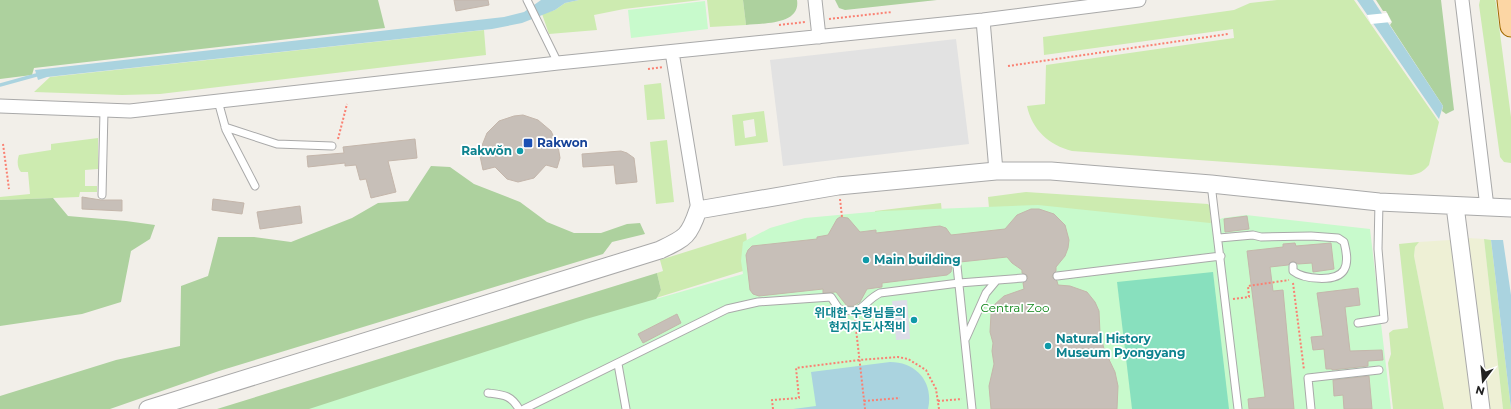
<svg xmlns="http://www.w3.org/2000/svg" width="1511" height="409" viewBox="0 0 1511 409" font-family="Montserrat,'Noto Sans KR',sans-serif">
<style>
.farmland{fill:#eef0d5}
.grass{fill:#cdebb0;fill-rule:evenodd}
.forest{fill:#add19e}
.park{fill:#c8facc}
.pitch{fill:#88e0be}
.parking{fill:#e2e2e2}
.plaza{fill:#dddde8}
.water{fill:#aad3df}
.pier{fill:#fff}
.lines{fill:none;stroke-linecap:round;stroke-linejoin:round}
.stream{stroke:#aad3df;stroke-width:3.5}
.building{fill:#c7bfb8;stroke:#c4b6ab}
.service-casing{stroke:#a9a9a9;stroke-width:9}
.minor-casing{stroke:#a9a9a9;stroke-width:15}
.tertiary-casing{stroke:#a9a9a9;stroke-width:19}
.primary-casing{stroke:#a06b00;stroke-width:23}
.path{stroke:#fa8072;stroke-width:2;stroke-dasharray:2 2;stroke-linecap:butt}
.service{stroke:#fff;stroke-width:7}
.minor{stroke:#fff;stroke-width:13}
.tertiary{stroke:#fff;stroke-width:17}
.primary{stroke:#fcd6a4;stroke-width:21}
.transit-dot{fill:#1a4fb4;stroke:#fff;stroke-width:1.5}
.culture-dot{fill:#0f9aa8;stroke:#fff;stroke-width:1.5}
.labels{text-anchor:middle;stroke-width:3.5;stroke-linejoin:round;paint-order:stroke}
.transit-label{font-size:12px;font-weight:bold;fill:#164399;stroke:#fff;text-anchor:start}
.culture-label{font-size:12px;font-weight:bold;fill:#0d838f;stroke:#fff;text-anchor:end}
.park-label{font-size:12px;fill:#0c8416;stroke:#fff}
</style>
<rect width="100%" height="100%" fill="#f2efe9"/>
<path class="farmland" d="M1468,238L1484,239L1503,409H1490Z
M1450,240L1457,289L1474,409H1444L1414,256L1415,247L1419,242Z"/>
<path class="grass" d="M579,0H701L624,9L594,15L597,30L549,34L542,14L555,10L565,3Z
M707,0H743L746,25L710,27Z
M1277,0H1354L1439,122L1429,165C1424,171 1419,174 1411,175L1072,151C1049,145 1032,130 1027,106L1045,104L1046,65L1234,38L1233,29L1044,55L1043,37L1234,10L1250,3Z
M1480,0H1495L1496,3L1511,117V163L1504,162L1500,157L1479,5Z
M484,30L486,55L160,94L122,95L34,92L50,77Z
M661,83L665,119L647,120L644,85Z
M764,111L768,142L735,146L732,115ZM754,119L756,136L745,138L743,121Z
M98,138V169L85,170V186H97V192H80L79,197L0,200V197L30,194L28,172H21C17,168 17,160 19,155L51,150V144Z
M667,140L674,202L656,204L650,142Z
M1026,192L1208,204L1210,206L1211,224L991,229L988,197Z
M941,203L943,224L877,232L875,211Z
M746,233L747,242L743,271L656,298L661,290L657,273L663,271L660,260Z
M1484,239L1491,240L1511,409H1503Z
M1419,242L1415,247L1414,256L1444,409H1393L1388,363L1391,354L1389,333L1393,330L1408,328L1399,244Z"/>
<path class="forest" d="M0,0H378L385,28L34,68L32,75L0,79Z
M743,0H797C801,25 763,23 746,25Z
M835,0H937L845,10L839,8Z
M1376,0H1441L1454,110L1446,114L1442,111L1443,106L1390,25L1392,22L1386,11H1383Z
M431,166L450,167L474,184L520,202L547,222L574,233H601L627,224L640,223L645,234L612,242L603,254L219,371L110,409H0V396L116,360L180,346L181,286L208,276L218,237H254L291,242L352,218L378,203L408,201Z
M53,198L68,216L126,221L155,225L150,239L131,251L121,302L82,314L0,326V200Z
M657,273L661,290L650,311L501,409H217Z"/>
<path class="park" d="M705,1L708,29L631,38L628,10Z
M1038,205L1210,223L1223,218L1246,215L1370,229L1391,409H309L586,319L743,274L741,261L743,242L770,228L805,218L882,211Z"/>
<path class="pitch" d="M1213,272L1229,409H1132L1117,282Z"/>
<path class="parking" d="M956,39L969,144L783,166L770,60Z"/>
<path class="plaza" d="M907,300L910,339L896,340L895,329L881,330L880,313L893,312L892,301Z"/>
<path class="water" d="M541,0H579L565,3L555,10L522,23L492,29L47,77L38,80L35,70L504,17L524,12Z
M1357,0H1373L1443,106L1439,119Z
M1491,240H1503L1511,295V409Z
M890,362C917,362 934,383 928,409H793L816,406L811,372Z"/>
<path class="pier" d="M1387,13L1391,22L1371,24L1367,15Z"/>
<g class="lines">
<path class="stream" d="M0,85L40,74"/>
</g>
<path class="building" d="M454,0H488L489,5L456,11Z
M523,115L538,120L551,131L558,146L560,158L557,168L546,165L534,178L518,182L507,179L495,167L483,170L480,156L481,148L487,133L499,121L514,116Z
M415,139L417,158L388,161L396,192L371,198L366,179L360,180L356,165L345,166V163L308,167L307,156L344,153L343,147Z
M621,151L627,153L634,158L637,182L616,184L614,165L583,167L582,154Z
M82,197L101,200H122V211L82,209Z
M213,199L244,203L242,214L212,210Z
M300,206L302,223L260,229L257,212Z
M1031,209H1039L1054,214L1065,225L1069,240L1068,248L1065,256L1056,267V271L1053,274L1052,277L1057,281L1058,285L1070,286L1087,292L1095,302L1099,311L1100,333L1104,349L1115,372L1118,386L1117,409H991L989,386L994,364L992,351L993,343L990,332L991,314L994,305L1004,296L1024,289L1023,283L1028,278L1027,275L1022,273V270L1012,263L1007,257L960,262L956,261L952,264L951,272L947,275L882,283V287L867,289L860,302L853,306H847L836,292L823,293V289L759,296L753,294L750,290L746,255L748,250L752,246L817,239V237L828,235L837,219L840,217L848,218L860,232L876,230V233L940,226L946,228L951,235L1005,229L1017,215Z
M1247,216L1249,229L1225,232L1224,219Z
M1295,243L1296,246L1331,243L1334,269L1313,272L1312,263L1298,264L1293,261L1288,265L1270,267L1273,291L1283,290L1294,409H1249L1248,399L1265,397L1247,251L1283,247V244Z
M1358,288L1360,305L1345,307L1350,351L1382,350L1383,360L1368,361V366L1332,370V369H1326L1324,349L1313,350L1311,337L1323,336L1317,293Z
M677,314L681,323L643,343L638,334Z
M1369,376L1372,409H1344L1343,395L1334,396L1333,380Z"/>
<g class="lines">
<g class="service-casing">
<path id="service" d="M527,0L558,63
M218,101L226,130L255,186
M225,127L277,144L332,146
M1211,184L1238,409
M102,195L104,111
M1219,238L1253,235L1261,237L1311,236L1338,238L1344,242C1346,250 1349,262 1344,270C1336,283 1303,279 1293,271V266
M957,266L972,409
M1057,276L1221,256
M1358,323L1384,319L1378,249L1379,202
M966,338L986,293L996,281
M618,364L626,409
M488,393C504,395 511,395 519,409
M524,409L727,309L758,302L831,297L839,309C864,316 862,302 880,293L959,283L1023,278
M1311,409L1308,378L1379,370"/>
</g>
<g class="minor-casing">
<path id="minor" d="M815,0L819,37
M1462,0L1487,207
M983,20L996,171
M672,52L698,210
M0,106L130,111L558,63L983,20L1139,0"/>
</g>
<g class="tertiary-casing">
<path id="tertiary" d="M1455,206L1481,409
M148,409L660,250C685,238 689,237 698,210L838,186L996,171H1051L1211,184L1379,202L1511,208"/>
</g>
<g class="primary-casing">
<path id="primary" d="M1508,0L1511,26"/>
</g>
<path class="path" d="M829,19L892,12
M779,25L805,22
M1008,66L1228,34
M648,69L663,67
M338,139L347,104
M3,144L9,189
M840,199L842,217
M1293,283L1304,370
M1233,299L1249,297L1248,286L1289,280
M855,320L865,409
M864,401L900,398
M938,401L962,399
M773,409L772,400L799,398L796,368L859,360L898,357L908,359L926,370L936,389L939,409"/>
<use href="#service" class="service"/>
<use href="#minor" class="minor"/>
<use href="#tertiary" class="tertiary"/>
<use href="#primary" class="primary"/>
</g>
<rect class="transit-dot" x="523" y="138" width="10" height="10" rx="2"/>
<g class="culture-dot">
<circle cx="520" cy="151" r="4"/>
<circle cx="866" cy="260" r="4"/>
<circle cx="914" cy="320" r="4"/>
<circle cx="1048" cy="346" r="4"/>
</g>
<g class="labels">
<g class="transit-label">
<text x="537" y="147">Rakwon</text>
</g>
<g class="culture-label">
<text x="512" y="155">Rakwŏn</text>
<text x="874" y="264" text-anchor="start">Main building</text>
<text x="906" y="317">위대한 수령님들의<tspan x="906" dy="14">현지지도사적비</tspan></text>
<text x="1056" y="343" text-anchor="start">Natural History<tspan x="1056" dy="14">Museum Pyongyang</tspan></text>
</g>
<g class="park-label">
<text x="1015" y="312">Central Zoo</text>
</g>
</g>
<g transform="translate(1483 381) rotate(196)" stroke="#ffffff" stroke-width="3" paint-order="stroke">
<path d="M0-3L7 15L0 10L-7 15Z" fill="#222222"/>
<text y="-6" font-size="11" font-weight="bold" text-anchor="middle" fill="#222222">N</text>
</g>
</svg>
